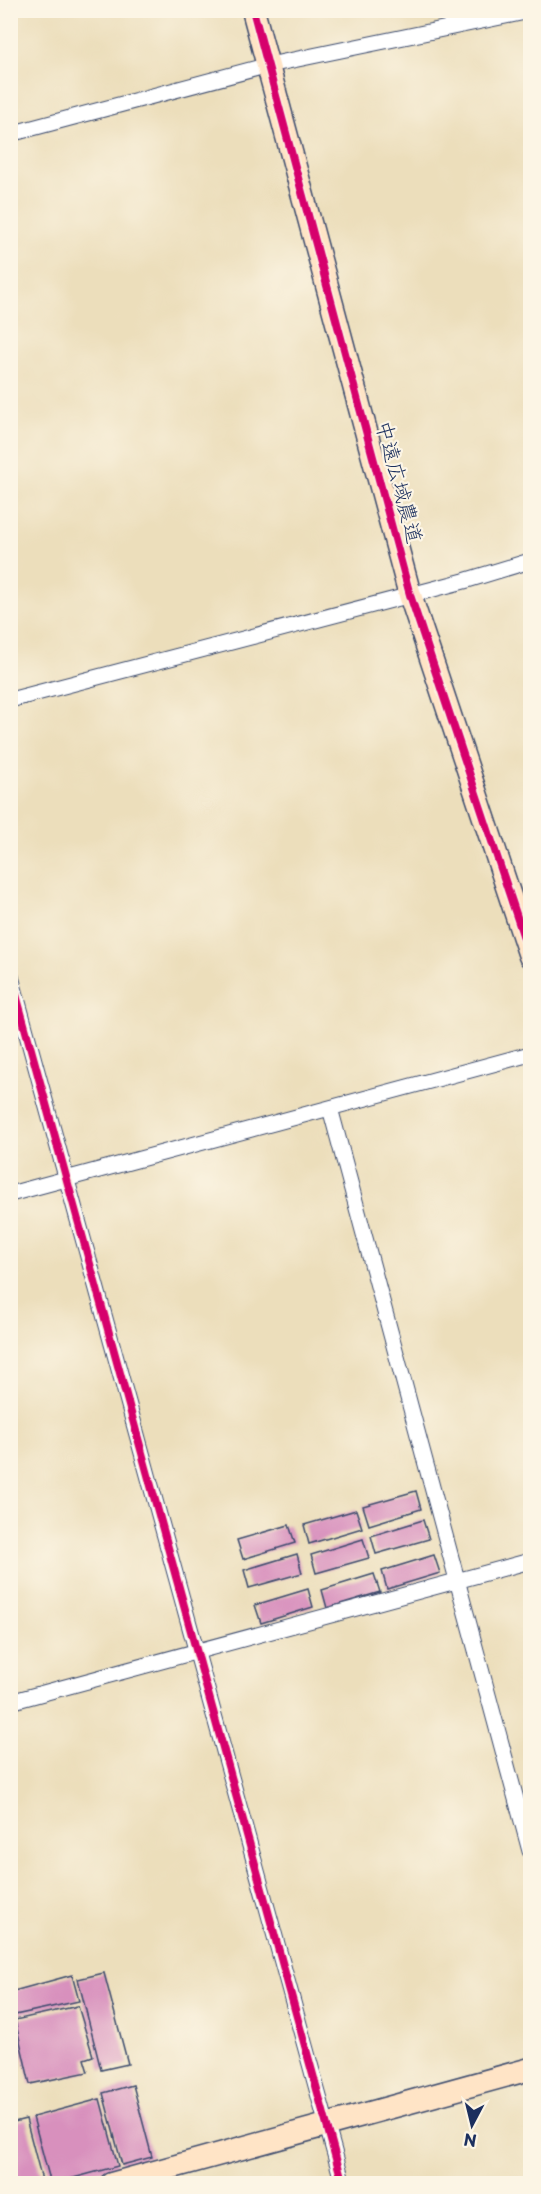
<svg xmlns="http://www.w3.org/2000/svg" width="541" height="2194" viewBox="0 0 541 2194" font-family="'Playpen Sans','Klee One',sans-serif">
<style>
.building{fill:#d890bd}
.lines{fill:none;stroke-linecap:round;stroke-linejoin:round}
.street-casing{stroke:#3a496c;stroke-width:17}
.secondary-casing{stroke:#3a496c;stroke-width:25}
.street{stroke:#fff;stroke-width:15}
.secondary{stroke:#ffe4c6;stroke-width:22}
.cycleway-casing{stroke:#fcf5e5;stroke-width:11}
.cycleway{stroke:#d6006c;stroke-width:8}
.labels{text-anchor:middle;stroke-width:4.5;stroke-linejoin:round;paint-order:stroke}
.street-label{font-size:21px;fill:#1b2f5e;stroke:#fcf5e5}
</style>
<rect width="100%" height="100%" fill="#fcf5e5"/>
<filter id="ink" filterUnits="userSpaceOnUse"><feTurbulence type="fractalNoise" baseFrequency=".0167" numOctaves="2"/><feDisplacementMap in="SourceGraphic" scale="12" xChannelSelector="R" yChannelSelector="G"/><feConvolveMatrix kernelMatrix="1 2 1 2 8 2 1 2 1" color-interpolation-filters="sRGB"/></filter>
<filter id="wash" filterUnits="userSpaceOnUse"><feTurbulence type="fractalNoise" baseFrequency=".008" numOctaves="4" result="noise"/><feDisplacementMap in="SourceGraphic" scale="24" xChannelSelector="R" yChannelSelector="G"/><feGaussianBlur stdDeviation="1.35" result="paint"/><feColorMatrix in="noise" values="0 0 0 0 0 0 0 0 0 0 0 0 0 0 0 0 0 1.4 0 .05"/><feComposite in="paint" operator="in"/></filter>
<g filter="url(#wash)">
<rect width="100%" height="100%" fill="#ecdebb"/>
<g id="blocks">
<path class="building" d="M416,1491L421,1509L369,1525L363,1506Z
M356,1510L362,1528L309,1544L304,1525Z
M423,1520L429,1539L376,1554L371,1536Z
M289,1525L295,1543L243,1559L237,1540Z
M363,1539L369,1558L316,1573L311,1555Z
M297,1554L302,1573L249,1588L244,1570Z
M434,1555L440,1573L387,1589L382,1571Z
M374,1574L380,1592L327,1608L322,1590Z
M308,1589L313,1607L261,1623L255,1605Z
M104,1973L128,2064L101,2070L78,1979Z
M72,1975L79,2001L15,2015L10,1992Z
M78,2006L93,2056L84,2059L88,2072L30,2084L15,2020Z
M133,2085L152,2157L122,2165L103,2093Z
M100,2099L118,2166L51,2184L33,2117Z
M26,2119L43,2184H10V2123Z"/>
</g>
</g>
<g filter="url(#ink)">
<use href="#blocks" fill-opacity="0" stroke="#3a496c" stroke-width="1.5"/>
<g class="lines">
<g class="street-casing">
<path id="street" d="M10,134L269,65L530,11
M10,700L464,581L530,561
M10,973L343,2184
M330,1108L530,1851
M10,1194L530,1054
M10,1702L530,1561"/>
</g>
<g class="secondary-casing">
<path id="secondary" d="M253,10L410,595L530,956
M111,2184L530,2069"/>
</g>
<use href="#street" class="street"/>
<use href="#secondary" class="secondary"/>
<g class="cycleway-casing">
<path id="cycleway" d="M253,10L410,595L530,956
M10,973L343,2184"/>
</g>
<use href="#cycleway" class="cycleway"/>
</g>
</g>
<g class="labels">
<g class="street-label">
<text transform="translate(399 482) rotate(75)" y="7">中遠広域農道</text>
</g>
</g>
<rect width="541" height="2194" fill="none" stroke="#fcf5e5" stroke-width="36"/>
<g transform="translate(472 2125) rotate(187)" stroke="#fcf5e5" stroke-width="4.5" paint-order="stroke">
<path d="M0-4.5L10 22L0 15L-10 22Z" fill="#1b2f5e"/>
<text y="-9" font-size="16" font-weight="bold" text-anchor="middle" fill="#1b2f5e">N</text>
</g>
</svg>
